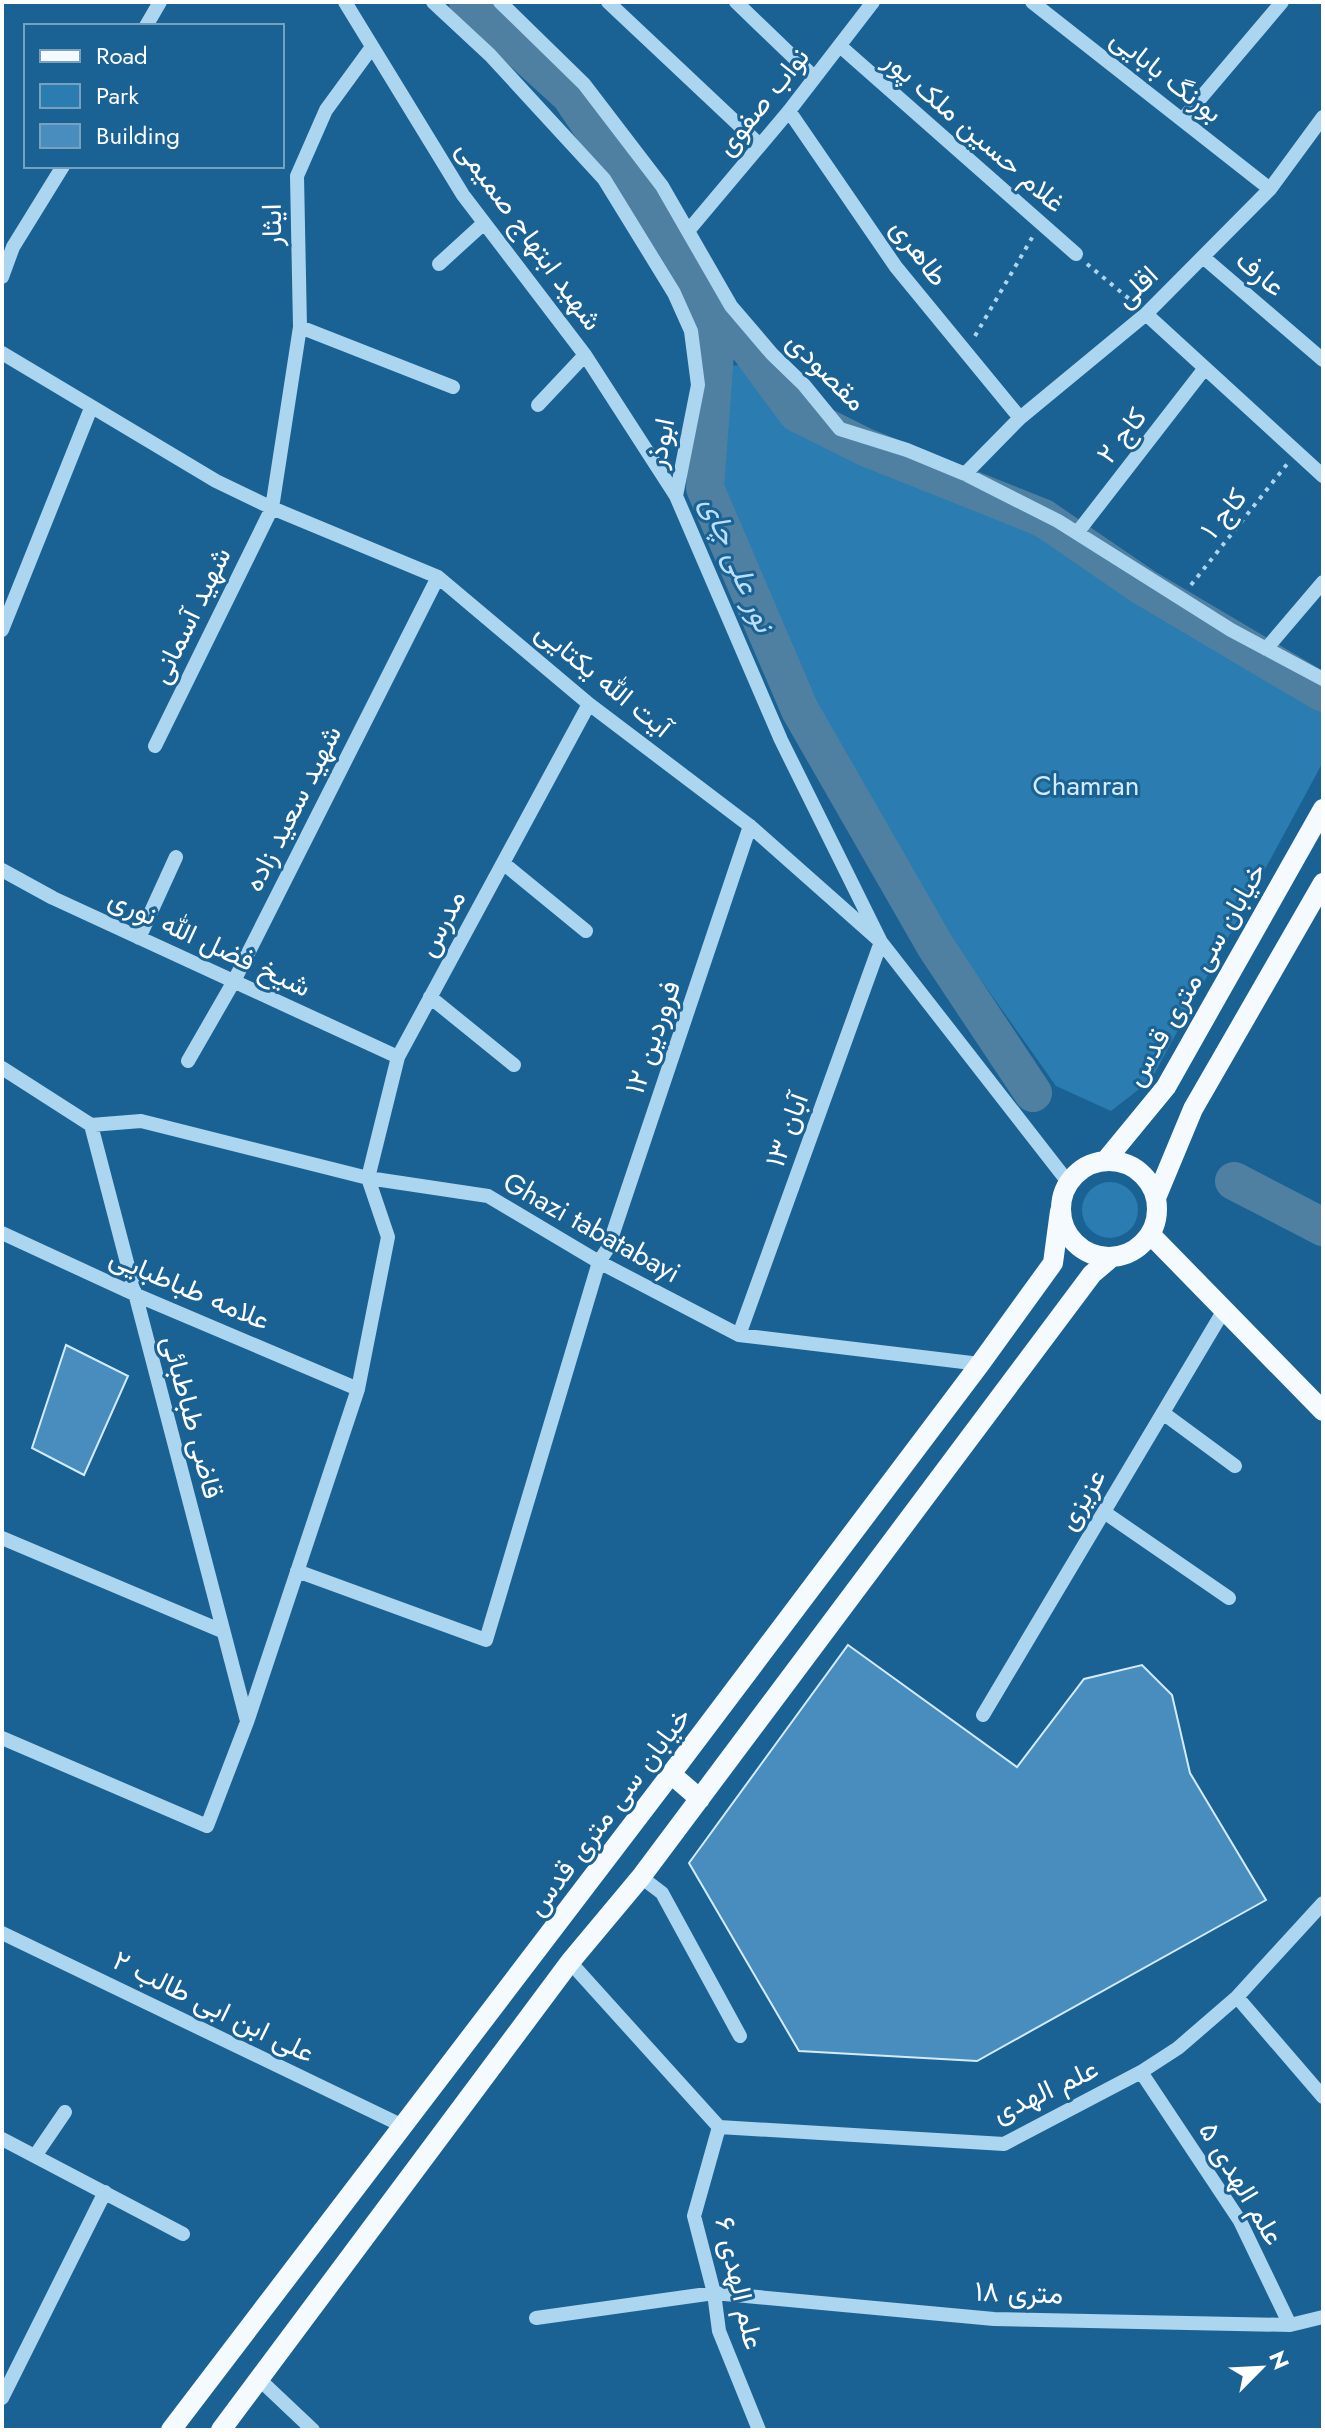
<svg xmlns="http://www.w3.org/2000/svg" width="1325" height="2432" viewBox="0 0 1325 2432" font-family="Jost,Vazirmatn,sans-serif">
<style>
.green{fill:#2b7cb0}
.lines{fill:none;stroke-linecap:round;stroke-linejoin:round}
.river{stroke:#4f80a2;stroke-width:38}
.building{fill:#488dbd;stroke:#d3ebfb;stroke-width:2}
.path{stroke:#acd5ef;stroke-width:4;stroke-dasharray:4 6;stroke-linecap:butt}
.minor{stroke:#acd5ef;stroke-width:14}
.major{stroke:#f5faff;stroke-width:20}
.labels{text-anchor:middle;stroke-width:6;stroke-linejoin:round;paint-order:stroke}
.street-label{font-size:28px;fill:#fff;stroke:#1b6294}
.park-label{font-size:28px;fill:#d3ebfb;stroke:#1b6294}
.water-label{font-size:30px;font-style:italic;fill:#b9def6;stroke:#1b6294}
</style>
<rect width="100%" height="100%" fill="#1b6294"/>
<path class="green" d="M755,364L810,398L859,448L1075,541L1199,624L1323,694V762L1151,1080L1111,1111L1056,1086L876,832L718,500L728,366Z
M1082 1210a28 28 0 1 1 56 0a28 28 0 1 1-56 0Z"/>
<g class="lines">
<path class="river" d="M468,2L570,95L700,289L715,353L705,488L800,710L936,947L1033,1093
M704,294L743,340L797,413L865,447L1043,518L1144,587L1323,693
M1234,1181L1323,1227"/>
</g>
<path class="building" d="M66,1345L128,1376L84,1475L32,1448Z
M848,1645L1017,1767L1084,1679L1142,1665L1172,1695L1190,1773L1266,1900L977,2061L799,2051L689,1863Z"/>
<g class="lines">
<path class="path" d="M1087,264L1133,302
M975,336L1033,236
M1191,585L1288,463"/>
<path class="minor" d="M345,2L463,195L585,355L676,496L781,740L881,942L739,1335
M433,2L490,55L604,179L674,293L691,331L698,385L676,496
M500,2L584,84L662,186L731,306L772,354L804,385L840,429L907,450L965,474L1058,521L1231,630L1323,679
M608,2L760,145
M736,2L814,77
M1032,2L1270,189
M146,26L160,2
M840,46L1076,254
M789,111L896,267L1020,418
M1182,120L1282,2
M688,231L789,111L873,2
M1203,257L1323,360
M439,264L484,223
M2,277L13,247L63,166
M1146,314L1323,476
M300,327L453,387
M2,353L216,481L272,508L438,577L589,704L750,826L881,942L1068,1182
M538,405L585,355
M965,474L1020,418L1146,314L1270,189L1323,117
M1077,533L1205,368
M2,630L91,408
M1266,649L1323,582
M155,746L272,508L300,327L297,176L326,110L372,47
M503,863L586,931
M2,870L53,898L398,1057
M139,938L176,857
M430,997L514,1065
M188,1061L234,981L438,577
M2,1068L91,1125L141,1121L368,1178L488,1196L599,1262L739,1335L980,1364
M91,1125L247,1721
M368,1178L398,1057L589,704
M2,1233L134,1294L358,1389
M1163,1413L1235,1466
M1104,1512L1229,1598
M2,1538L222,1631
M297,1571L486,1640L599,1262L608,1248L750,826
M983,1715L1224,1310
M2,1738L207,1826L247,1722L358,1389L388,1237L368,1178
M641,1877L662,1893L740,2036
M2,1933L403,2126
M570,1962L719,2127
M1237,1997L1323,2097
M1141,2072L1240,2221L1290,2325
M719,2127L1004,2144L1141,2072L1178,2048L1237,1997L1323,1903
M719,2127L694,2216L714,2293L719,2331L759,2430
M2,2139L183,2234
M35,2156L65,2112
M536,2318L714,2293L994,2319L1290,2325L1323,2317
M260,2380L313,2430
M2,2398L105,2192"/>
<path class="major" d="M1106,1160L1166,1087L1323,809
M1061 1209a48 48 0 1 1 96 0a48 48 0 1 1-96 0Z
M1156,1198L1193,1109L1323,883
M1150,1234L1323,1411
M671,1774L700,1799
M171,2430L671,1774L980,1364L1053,1263L1060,1211
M221,2430L570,1962L641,1877L1092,1274L1112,1257"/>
</g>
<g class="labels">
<g class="street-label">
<text transform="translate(1167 75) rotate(38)" y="10">بورنگ بابایی</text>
<text transform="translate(762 101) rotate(-51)" y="10">نواب صفوی</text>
<text transform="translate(975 131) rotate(41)" y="10">غلام حسین ملک پور</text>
<text transform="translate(271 225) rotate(-91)" y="10">ایثار</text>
<text transform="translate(530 235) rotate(54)" y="10">شهید ابتهاج صمیمی</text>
<text transform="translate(920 252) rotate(53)" y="10">طاهری</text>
<text transform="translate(1261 273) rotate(40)" y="10">عارف</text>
<text transform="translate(1136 286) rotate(-43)" y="10">اقلی</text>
<text transform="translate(827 371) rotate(45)" y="10">مقصودی</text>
<text transform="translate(1121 435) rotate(-52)" y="10">کاج ۲</text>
<text transform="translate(660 443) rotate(-79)" y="10">ابوذر</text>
<text transform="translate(1223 513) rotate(-51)" y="10">کاج ۱</text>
<text transform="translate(190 615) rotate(-64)" y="10">شهید آسمانی</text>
<text transform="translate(604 679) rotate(39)" y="10">آیت الله یکتایی</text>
<text transform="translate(292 808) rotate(-63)" y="10">شهید سعید زاده</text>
<text transform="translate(441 923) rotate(-62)" y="10">مدرس</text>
<text transform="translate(210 942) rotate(25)" y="10">شیخ فضل الله نوری</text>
<text transform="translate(1195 974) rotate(-60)" y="10">خیابان سی متری قدس</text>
<text transform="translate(652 1037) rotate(-71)" y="10">۱۲ فروردین</text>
<text transform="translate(786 1130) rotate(-70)" y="10">۱۳ آبان</text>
<text transform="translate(592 1227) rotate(29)" y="10">Ghazi tabatabayi</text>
<text transform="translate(190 1288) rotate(23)" y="10">علامه طباطبایی</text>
<text transform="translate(193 1417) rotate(75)" y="10">قاضی طباطبائی</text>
<text transform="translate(1081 1499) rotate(-59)" y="10">عزیزی</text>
<text transform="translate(608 1811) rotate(-53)" y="10">خیابان سی متری قدس</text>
<text transform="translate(214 2006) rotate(26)" y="10">علی ابن ابی طالب ۲</text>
<text transform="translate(1045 2090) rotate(-25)" y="10">علم الهدی</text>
<text transform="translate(1242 2183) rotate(59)" y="10">علم الهدی ۵</text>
<text transform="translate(740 2283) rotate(77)" y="10">علم الهدی ۶</text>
<text transform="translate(1019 2292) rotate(2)" y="10">۱۸ متری</text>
</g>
<g class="park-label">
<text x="1086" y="795">Chamran</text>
</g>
<g class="water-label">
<text transform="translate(738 564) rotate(67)" y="10">نور علی چای</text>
</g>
</g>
<rect width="1325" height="2432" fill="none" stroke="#ffffff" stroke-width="8"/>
<rect x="24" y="24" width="260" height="144" fill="#1b6294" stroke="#76a1bf" stroke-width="2"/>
<rect x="40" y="50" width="40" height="12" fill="#f5faff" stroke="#76a1bf" stroke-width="2"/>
<text x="96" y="64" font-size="24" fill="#ffffff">Road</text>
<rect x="40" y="84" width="40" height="24" fill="#2b7cb0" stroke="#76a1bf" stroke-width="2"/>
<text x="96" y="104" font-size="24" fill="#ffffff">Park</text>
<rect x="40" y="124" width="40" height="24" fill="#488dbd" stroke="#76a1bf" stroke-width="2"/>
<text x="96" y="144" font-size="24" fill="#ffffff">Building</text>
<g transform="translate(1261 2368) rotate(66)" stroke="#1b6294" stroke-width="6" paint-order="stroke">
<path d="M0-6L14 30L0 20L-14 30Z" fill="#ffffff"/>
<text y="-12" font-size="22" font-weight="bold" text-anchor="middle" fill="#ffffff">N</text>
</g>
</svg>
